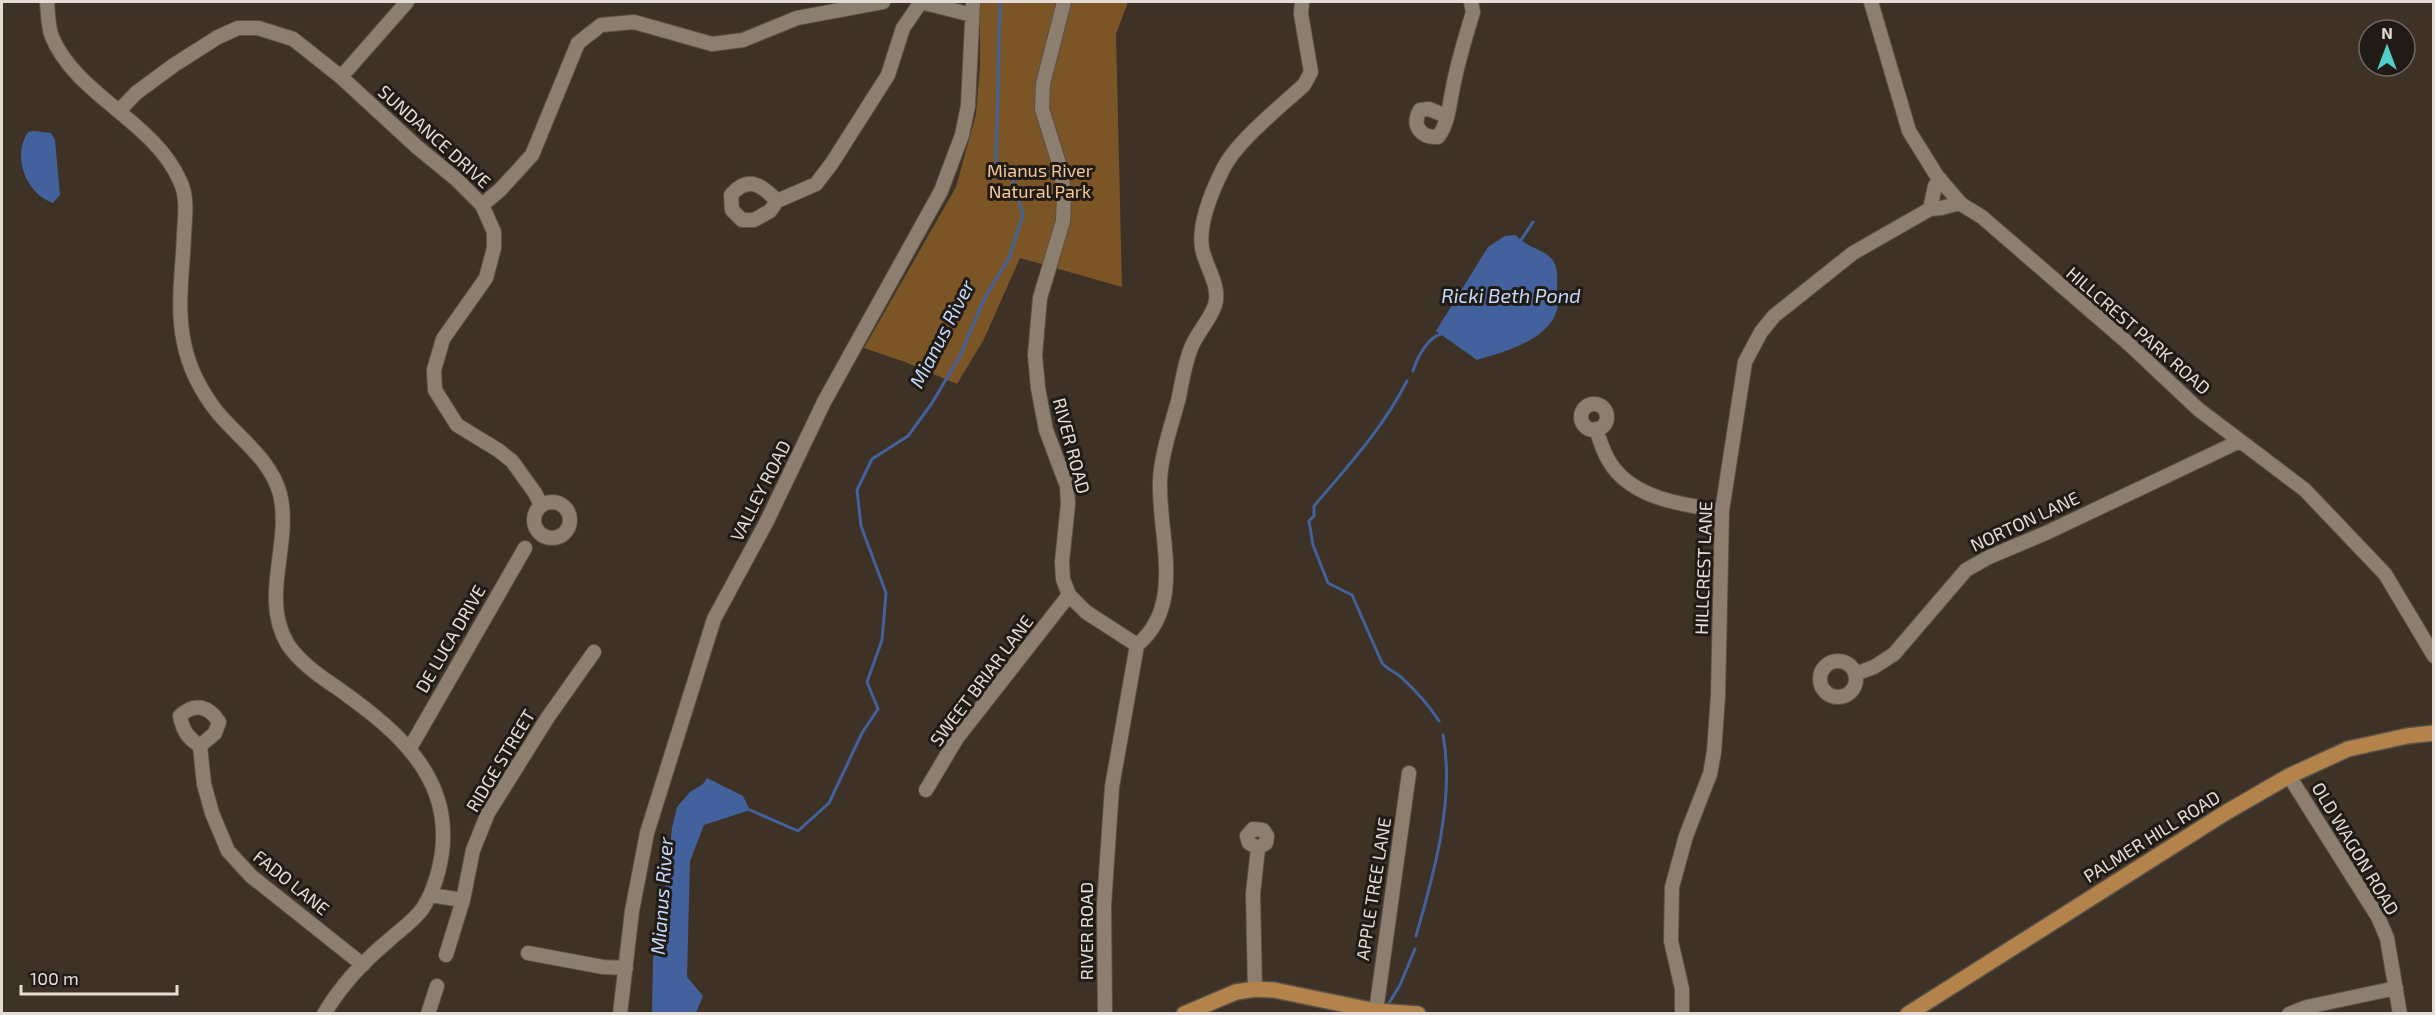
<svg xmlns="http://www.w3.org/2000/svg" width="2435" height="1015" viewBox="0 0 2435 1015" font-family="'Exo 2',sans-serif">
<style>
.green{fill:#7c5527}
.water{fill:#42619d}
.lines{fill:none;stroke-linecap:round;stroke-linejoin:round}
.stream{stroke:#42619d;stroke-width:3}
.minor-casing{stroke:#5b5146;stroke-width:16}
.major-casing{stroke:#5b5146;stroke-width:18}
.minor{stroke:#8d7f70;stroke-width:14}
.major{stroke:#b4834b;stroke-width:15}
.labels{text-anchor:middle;stroke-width:6;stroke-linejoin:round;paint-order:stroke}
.street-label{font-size:18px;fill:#e5ddd5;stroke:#211b16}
.park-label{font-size:18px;fill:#f5c899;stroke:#211b16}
.water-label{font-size:20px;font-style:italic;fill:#c5d9fc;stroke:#211b16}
</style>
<rect width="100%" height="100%" fill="#3e3226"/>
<path class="green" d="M980,2H1128L1116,34L1122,287L1020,258L984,339L957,384L905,362L864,348L956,187L976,114L980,66Z"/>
<path class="water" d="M34,131L51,133L55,140L60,195L53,203C25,193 12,156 28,132Z
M1516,235C1527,249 1548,249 1555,264C1558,272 1557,284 1557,292C1557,297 1559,305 1557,310C1548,341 1503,352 1477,360L1436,331L1488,247L1505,236Z
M707,778L743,796L750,810L704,825L690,861L687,977L703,996L696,1013H652L653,959L665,894L672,828L677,807L690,792L703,784Z"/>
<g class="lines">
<path class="stream" d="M1519,243L1533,222
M1413,371C1417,358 1427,338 1441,334
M1407,381C1383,428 1348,466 1314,506V516L1309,521L1313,545L1328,583L1352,595L1382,663C1388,670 1395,672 1401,677C1415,690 1429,705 1439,721
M750,810L798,831L829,803L862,733L878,709L867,682L882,640L886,593L861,526L857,490L872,459L908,436L932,403L960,356L984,299L1009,258L1023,215L1011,174L996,165L1000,2
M1416,936C1434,874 1455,799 1443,735
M1389,1003L1400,985L1415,949"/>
<g class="minor-casing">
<path id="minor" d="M47,2C48,13 48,27 52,37C77,96 154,121 180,181C188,197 185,217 184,234C183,270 176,307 184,343C189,368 202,393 218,413C240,439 271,460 280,494C292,544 260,596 287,643C298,661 319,676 336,687C386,723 442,765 443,832C444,856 436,888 423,908C414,921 400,930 388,941C364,961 340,987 324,1014
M1064,2L1043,84L1042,109L1061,170L1064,197L1063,221L1040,298L1035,355L1038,388L1046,430L1067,486L1068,504L1062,562L1063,579L1069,595L1086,612L1137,645
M1871,2L1909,131L1937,176L1961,204L1982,217L2129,344L2198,409L2305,490L2385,574L2434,656
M341,77L407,2
M119,111L136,93L174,65L218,37L238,28H258L293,39L341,77L417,147L456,179L482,205L494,232V248L486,278L443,339L434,370L435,390L457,425L498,450L512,461L535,493L541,505
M1446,116L1429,109L1420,110C1411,126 1421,138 1438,137C1449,123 1450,99 1454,82C1459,58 1466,35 1473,12L1471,2
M777,201C762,185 748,175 731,195L732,210L742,220H754L770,211L777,201L816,184L832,163L888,75L903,28L921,2L972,15
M482,205L500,190L532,155L578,43L601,25L634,22L712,44L743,40L797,18L883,2
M1930,209L1935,186L1940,179
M1581 417a13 13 0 1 1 26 0a13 13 0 1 1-26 0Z
M1596,429C1601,444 1606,460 1617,472C1642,500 1686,505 1722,511
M534 520a18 18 0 1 1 36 0a18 18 0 1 1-36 0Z
M1137,645C1186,605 1158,535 1160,481C1161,455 1171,427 1178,401C1182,384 1184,365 1191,348C1197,333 1210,320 1215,305C1221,286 1205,266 1202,248C1198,223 1212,191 1223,169C1237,141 1280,107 1304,85L1311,72L1301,14L1302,2
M1820 679a18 18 0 1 1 36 0a18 18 0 1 1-36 0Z
M1855,674L1874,667L1894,654L1966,570L1989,557L2046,533L2240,441
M200,746L215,733L219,722C209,706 194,702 180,716C183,731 187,737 200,746L204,784L212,813L228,851L251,876L363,965
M410,748L525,548
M2289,776L2378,917L2387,938L2400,1014
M926,790L957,738L1069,595
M430,895L463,900
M528,953L603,967L626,968
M446,955L463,900L473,850L488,813L548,717L594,652
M1255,989L1253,894L1258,848L1249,843L1247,836L1253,829L1263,830L1267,836L1266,843L1258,848
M428,1014L437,986
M620,1014L632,911L647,833L714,619L767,521L824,402L941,191L962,135L968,106L973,2
M1105,1014L1104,905L1112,787L1137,645
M1373,1014L1376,1011L1409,773
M1682,1014V989L1671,941L1672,887L1686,836L1710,774L1714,752L1718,696L1722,511L1745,362L1761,332L1774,316L1853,253L1930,209L1941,208L1960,203
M2289,1014L2307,1007L2396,988"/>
</g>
<g class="major-casing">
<path id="major" d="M1184,1014L1236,992L1255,989L1274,990L1376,1011L1418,1014
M1908,1014L2225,813L2289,776L2348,749L2407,736L2434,733"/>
</g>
<use href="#minor" class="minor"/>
<use href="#major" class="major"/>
</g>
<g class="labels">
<g class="street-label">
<text transform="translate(434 137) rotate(42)" y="6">SUNDANCE DRIVE</text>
<text transform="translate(2138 331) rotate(41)" y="6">HILLCREST PARK ROAD</text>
<text transform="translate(1071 446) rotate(75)" y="6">RIVER ROAD</text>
<text transform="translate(761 491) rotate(-63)" y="6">VALLEY ROAD</text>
<text transform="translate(2025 522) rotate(-25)" y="6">NORTON LANE</text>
<text transform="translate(1704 568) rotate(-88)" y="6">HILLCREST LANE</text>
<text transform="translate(451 639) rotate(-60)" y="6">DE LUCA DRIVE</text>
<text transform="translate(982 681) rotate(-53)" y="6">SWEET BRIAR LANE</text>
<text transform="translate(501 761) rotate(-59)" y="6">RIDGE STREET</text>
<text transform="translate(2152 837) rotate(-32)" y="6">PALMER HILL ROAD</text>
<text transform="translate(2355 849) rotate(59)" y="6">OLD WAGON ROAD</text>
<text transform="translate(291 883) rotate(39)" y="6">FADO LANE</text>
<text transform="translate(1374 889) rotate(-81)" y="6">APPLE TREE LANE</text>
<text transform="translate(1087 931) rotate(-90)" y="6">RIVER ROAD</text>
</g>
<g class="park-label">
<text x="1040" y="177">Mianus River<tspan x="1040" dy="21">Natural Park</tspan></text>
</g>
<g class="water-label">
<text x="1511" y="303">Ricki Beth Pond</text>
<text transform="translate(942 334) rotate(-63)" y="7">Mianus River</text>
<text transform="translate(662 896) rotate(-86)" y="7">Mianus River</text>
</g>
</g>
<rect width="2435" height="1015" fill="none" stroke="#e5ddd5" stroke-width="6"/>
<g transform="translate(2387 48)"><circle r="28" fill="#211b16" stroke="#6f6962" stroke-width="1.5"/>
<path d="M0-4.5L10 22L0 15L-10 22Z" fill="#53cdc9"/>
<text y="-9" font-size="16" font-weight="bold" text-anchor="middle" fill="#e5ddd5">N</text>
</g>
<path d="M21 985v9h156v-9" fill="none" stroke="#e5ddd5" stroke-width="3"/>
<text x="30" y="985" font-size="18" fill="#e5ddd5" stroke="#211b16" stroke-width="4.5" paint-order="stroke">100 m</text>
</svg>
